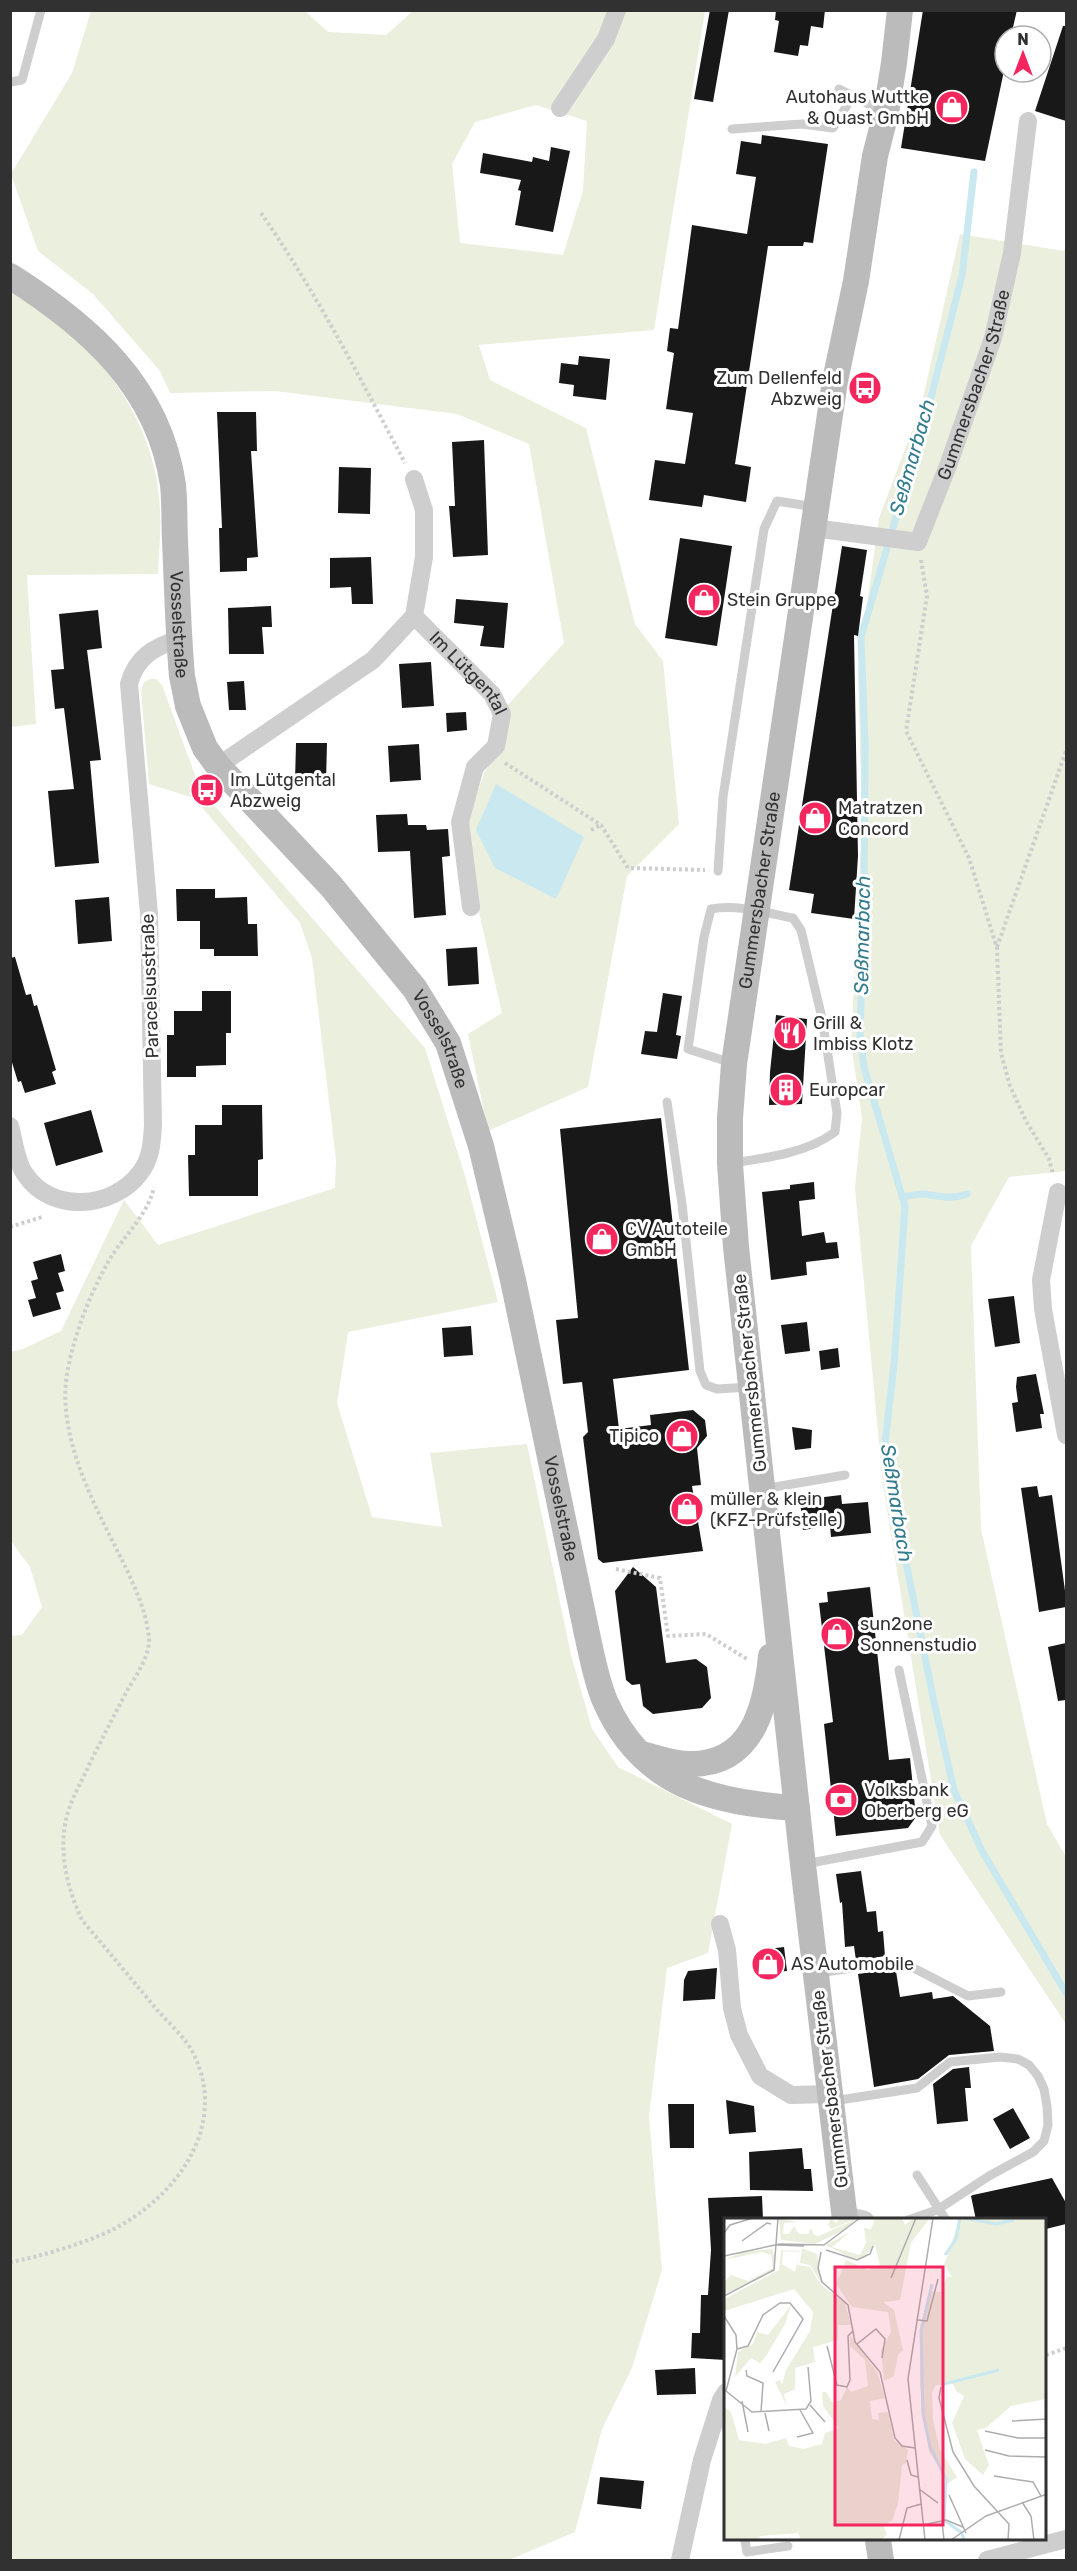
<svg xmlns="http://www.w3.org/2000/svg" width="1077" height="2571" viewBox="0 0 1077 2571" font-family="Rubik,sans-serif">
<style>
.green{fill:#eaefde;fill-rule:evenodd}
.water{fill:#c9e8f0}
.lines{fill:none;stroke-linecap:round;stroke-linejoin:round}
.stream{stroke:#c9e8f0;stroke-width:7}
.building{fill:#181818}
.path{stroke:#cecece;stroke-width:4;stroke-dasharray:3 3;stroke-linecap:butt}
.lane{stroke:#cecece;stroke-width:9}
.street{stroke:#cecece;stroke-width:18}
.secondary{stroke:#bbb;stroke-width:26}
.labels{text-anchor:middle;stroke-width:6;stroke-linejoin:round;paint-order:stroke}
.poi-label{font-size:18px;fill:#313131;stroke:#fff;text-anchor:start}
.street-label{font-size:18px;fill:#313131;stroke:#fff}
.water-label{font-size:20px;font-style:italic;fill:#327c8d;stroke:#fff}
.inset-river{fill:none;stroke:#c9e8f0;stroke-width:3}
.inset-road{fill:none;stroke:#adadad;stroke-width:1.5}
.view{fill:#f4265e;fill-opacity:0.15;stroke:#f4265e;stroke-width:3}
.inset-edge{fill:none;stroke:#313131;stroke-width:3}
</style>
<rect width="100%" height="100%" fill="#fff"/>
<path class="green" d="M91,11H305L328,32L386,35L413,11H705L654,330L479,345L490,380L586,428L635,624L663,661L679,824L627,876L588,1087L488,1131L468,1034L502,1013L478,908L466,825L485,771L503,746L506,707L564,643L529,444L457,414L275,391L170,393L160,371L93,294L38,251L11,174L72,73ZM536,105L587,121L583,191L563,255L460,243L452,164L475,122Z
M960,234L1064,251L1066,246V1171L1009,1177L971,1246L981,1529L1047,1824L1066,1857V2024L940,1835L883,1485L855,1188L862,1118L851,1044L862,823L858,670L879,518L921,407Z
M10,291C32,305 55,319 74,337C122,379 158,444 160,510C161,531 159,553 158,574L27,575L36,724L11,727Z
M150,679H156L162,685L200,789L425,1048L466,1179L498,1302L348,1332L337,1403L372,1517L442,1527L430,1453L527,1444L571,1655L592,1729L618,1767L732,1824L708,1953L667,1968L649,2116L662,2270L632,2368L602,2429L575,2532L509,2560H11L10,1636L22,1635L42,1607L30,1567L11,1541L10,1352L23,1349L61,1331L124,1200L158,1245L335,1188L336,1160L312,958L300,923L194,798L149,784L141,690L144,682Z"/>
<path class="water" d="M496,784L584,837L556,899L495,868L476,830Z"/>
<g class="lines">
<path class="stream" d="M974,172L962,276L930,401L861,637L865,744L864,911L860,1035L864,1067L905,1206L894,1365L884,1452L934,1702L954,1790L982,1851L1066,1993
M903,1197C909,1196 917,1194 923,1194C940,1196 951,1200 967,1194"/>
</g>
<path class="building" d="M710,10H729L713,102L694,99Z
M776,10H825L823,28L811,26L808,46L800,45L798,56L774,52L779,21L775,20Z
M923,10H1017L1011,36H1005V66L985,161L901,148Z
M1063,26H1066V121L1035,111Z
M762,135L828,144L813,243L804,242L803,246H768L735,464L751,467L746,502L704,495L702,507L649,500L655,460L685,464L693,413L666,409L674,353L667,351L670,328L678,329L692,225L747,234L756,177L736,174L741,141L761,144Z
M551,147L570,151L553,232L515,225L521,191L518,190L521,180L480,173L483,153L532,162L533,157L549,161Z
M579,356L610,359L606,400L573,396L574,385L559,383L561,363L578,365Z
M217,412H256L257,451H251L258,557L247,558V571L220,572L219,528H222Z
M484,440L488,555L453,557L449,506H455L452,442Z
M339,467L371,468L370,514L338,513Z
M680,538L732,546L717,646L665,638Z
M842,546L867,550L860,596L863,597L858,636L854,635L858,856L854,919L811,913L814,894L789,890Z
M371,557L373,604H352L351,587L330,588V558Z
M456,599L508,603L504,648L480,646L484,626L454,623Z
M271,606L272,627H262L264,654H229L228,608Z
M98,610L102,648L87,650L101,760L90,761L99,863L55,867L48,791L74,789L64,708L55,709L51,670L64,669L59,614Z
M431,662L434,706L402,708L399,664Z
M244,681L246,710H229L227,682Z
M466,712L467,730L447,732L446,713Z
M296,743H327L326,782H295Z
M419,744L421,780L390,782L388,746Z
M407,814L408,825H426L427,830L448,829L450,856L442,857L446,915L414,918L410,851L378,852L376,815Z
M176,889H215V898L247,897L248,924H257L258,956H214V949H200V921H177Z
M109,897L112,941L78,944L75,900Z
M477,947L479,984L448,986L446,949Z
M15,957L26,995L31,994L34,1006L37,1005L56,1070L52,1072L56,1084L25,1093L21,1081L18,1082L10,1056V958Z
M202,991H231V1033H226V1065L196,1066V1077H167V1035H174V1011H202Z
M663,993L682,996L676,1035L681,1036L677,1059L641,1054L645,1031L657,1032Z
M776,1015L807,1019L802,1104L769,1105L770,1072Z
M222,1105H262L263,1159L258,1160V1196H189L188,1155H195V1125H222Z
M91,1110L103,1152L56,1166L44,1123Z
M661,1118L689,1370L613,1379L619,1429L651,1425L650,1415L693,1410L705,1420L707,1436L697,1448L701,1485L692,1486L703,1551L603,1563L598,1559L583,1437L588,1432L582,1382L563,1384L556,1320L578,1318L560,1129Z
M814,1182L815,1199L799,1201L802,1236L824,1232L826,1243L837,1242L839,1258L806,1262L807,1275L771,1280L762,1192L790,1189V1185Z
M61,1254L65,1271L58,1273L64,1291L56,1293L61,1309L33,1317L28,1300L36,1298L31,1281L38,1279L33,1262Z
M1014,1296L1020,1343L995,1347L988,1299Z
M807,1322L810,1351L785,1354L781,1325Z
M471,1326L473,1355L444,1357L442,1328Z
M838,1348L840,1367L821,1370L819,1351Z
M1036,1374L1044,1414H1040L1042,1428L1016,1432L1012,1403L1018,1402L1016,1387L1017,1377Z
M792,1427L812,1430L811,1448L795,1450Z
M1037,1486L1039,1497L1052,1495L1066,1598V1607L1039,1612L1021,1488Z
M841,1495L842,1504L868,1502L871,1533L831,1537L830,1526L803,1530L800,1500Z
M633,1567L656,1587L666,1663L696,1659L707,1667L711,1698L702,1708L653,1714L643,1706L640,1684L632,1685L626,1680L615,1591Z
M870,1587L889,1760L910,1758L916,1817L908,1828L836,1836L824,1724L833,1722L819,1603L828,1602L827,1592Z
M1066,1643V1700L1058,1701L1048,1647Z
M861,1871L867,1912L876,1911L878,1932L883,1931L885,1956L856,1961L854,1946L845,1947L842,1902L840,1903L836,1874Z
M784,1947L787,1971L763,1973L761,1950Z
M717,1968L715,1999L683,2001L684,1980L688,1971Z
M887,1970V1972L896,1971L900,1997L932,1992L933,1999L953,1996L990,2026L994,2051L949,2055L918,2079L874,2087L858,1974Z
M969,2067L971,2088H965L968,2121L937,2124L933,2084L953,2069Z
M726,2100L754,2106L756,2132L729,2134Z
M668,2104H694V2148H670Z
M1013,2108L1030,2138L1010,2149L993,2119Z
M802,2148L804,2169H811L813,2191L750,2190L749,2152Z
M1052,2178L1066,2203V2224L1046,2229V2220H976L971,2196L973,2195Z
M762,2196L763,2220H726V2360L691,2358L692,2333H700L701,2295H708L711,2250L708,2198Z
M695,2368L696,2394L657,2395L655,2370Z
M600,2477L644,2481L641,2509L597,2504Z"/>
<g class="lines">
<path class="path" d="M261,213C316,292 360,378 405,463
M921,560L927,596L906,731L969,858L997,948L1001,1053L1010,1086L1026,1121L1049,1159L1053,1174
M505,763L601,825L628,868L705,870
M591,830L601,825
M997,947L1066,751
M10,1227L42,1217
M616,1569L660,1578L668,1636L706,1634L747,1659
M10,2262C40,2257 88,2242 114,2229C179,2195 231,2122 191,2049C183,2036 169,2023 158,2011C133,1981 108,1951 82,1920C66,1886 56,1844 70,1806C75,1792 83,1779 89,1765C101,1741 113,1717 126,1693C134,1678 150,1657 149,1639C147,1611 133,1583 121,1558C94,1504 57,1437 67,1374C73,1338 89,1296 107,1264C121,1238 148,1216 154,1187
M1046,2355L1066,2348"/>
<path class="lane" d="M10,82L22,80L41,10
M839,89L884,112
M732,129L802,124L833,128L852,97
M718,871L723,797L764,529L777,501L815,507
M667,1102L682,1204L700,1371L706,1385L717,1389L750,1387
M732,1163C767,1158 807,1153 835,1132L837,1113L822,1018L801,930L793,918C767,913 737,904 711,909L704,937L688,1049L732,1063
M763,1489L845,1475
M805,1864L922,1842L932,1826L899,1670
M818,1973L900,1961L968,1996L1001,1992
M833,2101L917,2088L950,2062L1000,2057L1018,2059L1029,2065L1038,2076L1044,2089L1047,2106L1048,2125L1044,2141L1033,2152L989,2176L937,2210L908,2220
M917,2175L946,2220
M723,2408L726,2428
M745,2540L747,2552L788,2546"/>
<g class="street">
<path d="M560,108L606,39L617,10"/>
<path d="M414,479L424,510V557L414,616"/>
<path id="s1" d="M814,528L918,542L949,463L993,338L1012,253L1028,121"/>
<path id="s2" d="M218,766L373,660L414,616L492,694L502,714L496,746L475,767L460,822L471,907"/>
<path d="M10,1126C14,1140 16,1162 25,1174C51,1214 113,1209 140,1173C151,1159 152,1143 153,1125L149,914L129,684C136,657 154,647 179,639"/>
<path d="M1058,1192L1041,1280L1043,1309L1066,1435"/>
<path d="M720,1924L727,1950L732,2008L739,2035L760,2076L791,2095L830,2094"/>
<path d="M845,2215L865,2220"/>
<path d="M680,2560L702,2460L721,2400L726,2392"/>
<path d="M987,2560L1066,2539"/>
</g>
<g class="secondary">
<path id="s3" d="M10,276C89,326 159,387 173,485C175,503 174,522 175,540C177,585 178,631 182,676L188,706L205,748L218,766L331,886L415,989L448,1043L481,1146L513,1280L587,1634C592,1656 596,1680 605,1701C642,1786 713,1803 797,1808"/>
<path d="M642,1754C657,1758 673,1764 688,1764C752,1766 766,1708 771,1656"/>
<path id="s4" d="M845,2220L803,1865L736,1247L730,1164V1118L734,1064L835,381L856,281L875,156L886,113L894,63L900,10"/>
<path d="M878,2540L881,2560"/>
</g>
</g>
<defs>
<g id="shop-disc" transform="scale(1.725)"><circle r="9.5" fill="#f4265e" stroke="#fff"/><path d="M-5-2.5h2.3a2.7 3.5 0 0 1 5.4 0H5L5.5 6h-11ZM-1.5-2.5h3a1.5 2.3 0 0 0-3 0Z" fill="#fff"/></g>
<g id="bus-disc" transform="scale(1.725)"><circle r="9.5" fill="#f4265e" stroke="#fff"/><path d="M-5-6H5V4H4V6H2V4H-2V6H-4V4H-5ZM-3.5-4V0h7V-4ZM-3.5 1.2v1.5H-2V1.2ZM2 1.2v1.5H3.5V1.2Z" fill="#fff"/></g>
<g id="restaurant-disc" transform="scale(1.725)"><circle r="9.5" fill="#f4265e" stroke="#fff"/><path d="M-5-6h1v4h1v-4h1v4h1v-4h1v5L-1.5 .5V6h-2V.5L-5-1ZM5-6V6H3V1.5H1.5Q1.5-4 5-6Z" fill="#fff"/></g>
<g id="building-disc" transform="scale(1.725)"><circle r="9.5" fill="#f4265e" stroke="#fff"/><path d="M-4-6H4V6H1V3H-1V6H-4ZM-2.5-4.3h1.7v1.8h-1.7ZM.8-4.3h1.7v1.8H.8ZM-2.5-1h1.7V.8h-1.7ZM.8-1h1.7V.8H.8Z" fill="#fff"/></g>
<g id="bank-disc" transform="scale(1.725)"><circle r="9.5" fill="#f4265e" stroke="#fff"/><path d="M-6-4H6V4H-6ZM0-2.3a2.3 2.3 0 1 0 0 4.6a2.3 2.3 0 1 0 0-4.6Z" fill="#fff"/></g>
</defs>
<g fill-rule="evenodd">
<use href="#shop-disc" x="952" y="107"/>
<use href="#bus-disc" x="865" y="388"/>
<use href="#shop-disc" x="704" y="600"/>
<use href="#bus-disc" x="207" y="790"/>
<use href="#shop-disc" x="815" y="818"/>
<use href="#restaurant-disc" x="790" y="1033"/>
<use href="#building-disc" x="786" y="1090"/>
<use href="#shop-disc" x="602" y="1239"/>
<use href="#shop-disc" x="682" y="1436"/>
<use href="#shop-disc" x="687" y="1509"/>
<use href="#shop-disc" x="837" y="1634"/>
<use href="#bank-disc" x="841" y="1800"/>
<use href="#shop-disc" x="768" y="1964"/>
</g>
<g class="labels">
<g class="poi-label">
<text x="929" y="103" text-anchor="end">Autohaus Wuttke<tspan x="929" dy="21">&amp; Quast GmbH</tspan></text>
<text x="842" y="384" text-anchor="end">Zum Dellenfeld<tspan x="842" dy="21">Abzweig</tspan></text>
<text x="727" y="606">Stein Gruppe</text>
<text x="230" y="786">Im Lütgental<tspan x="230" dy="21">Abzweig</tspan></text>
<text x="838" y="814">Matratzen<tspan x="838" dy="21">Concord</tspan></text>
<text x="813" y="1029">Grill &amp;<tspan x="813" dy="21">Imbiss Klotz</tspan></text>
<text x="809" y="1096">Europcar</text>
<text x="625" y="1235">CV Autoteile<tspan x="625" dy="21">GmbH</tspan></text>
<text x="659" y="1442" text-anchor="end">Tipico</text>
<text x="710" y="1505">müller &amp; klein<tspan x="710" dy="21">(KFZ-Prüfstelle)</tspan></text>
<text x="860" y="1630">sun2one<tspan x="860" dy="21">Sonnenstudio</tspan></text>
<text x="864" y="1796">Volksbank<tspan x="864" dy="21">Oberberg eG</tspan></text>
<text x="791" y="1970">AS Automobile</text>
</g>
<g class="street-label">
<text dy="6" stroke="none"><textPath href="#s1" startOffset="272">Gummersbacher Straße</textPath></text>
<text dy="6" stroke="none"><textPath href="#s3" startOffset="414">Vosselstraße</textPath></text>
<text dy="6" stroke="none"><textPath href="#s2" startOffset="327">Im Lütgental</textPath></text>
<text dy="6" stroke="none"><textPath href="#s4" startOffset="1338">Gummersbacher Straße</textPath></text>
<text transform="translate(150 986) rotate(-92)" y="6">Paracelsusstraße</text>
<text dy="6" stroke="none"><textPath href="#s3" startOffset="918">Vosselstraße</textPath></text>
<text transform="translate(750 1373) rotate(-96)" y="6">Gummersbacher Straße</text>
<text dy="6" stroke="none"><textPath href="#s3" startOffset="1404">Vosselstraße</textPath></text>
<text transform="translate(830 2089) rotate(-97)" y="6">Gummersbacher Straße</text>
</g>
<g class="water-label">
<text transform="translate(912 457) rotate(-74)" y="7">Seßmarbach</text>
<text transform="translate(862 935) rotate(-89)" y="7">Seßmarbach</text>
<text transform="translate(897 1503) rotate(81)" y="7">Seßmarbach</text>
</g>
</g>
<g transform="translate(724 2218)">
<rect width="322" height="322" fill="#fff"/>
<path d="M55,0L73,4L60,5L59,16H65L70,8L75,16H84L87,10L90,17L95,18L126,4L129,2L107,11L104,7L107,0L112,5L115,2L112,0H133L122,11L91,26L57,22ZM151,0H178L181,7L190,0H206L187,25L176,82L159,84L170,92L179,132L174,137L170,158L160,163L157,132L167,114L164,94L128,89L112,66L122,42L144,52L156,47L151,27L139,40L129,41L102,27L126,14L108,29L136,37L142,25L140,10L147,11ZM236,0H322V181L287,188L262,210L253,212L265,247L259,257L241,241L228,205L240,178L232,173L229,166L212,167L208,174L209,202L216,232L233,259L222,267L218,253L205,233L196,168L197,116L207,73L217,74L223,59H228L220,47ZM78,30L93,36L98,66L86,47L76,45ZM48,31L51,41L49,52L38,59L0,76V64L7,57L24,63L49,50L47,37L38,34L0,42L19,34ZM57,32L75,33L73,47L86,49L97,67L121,85L127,107H114V122L89,129L91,144L71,150V171L60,176L63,188L51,164L56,162L58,167L62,152L86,113L89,94L70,71L0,93V81L55,52ZM59,33L75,34L71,54L58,46ZM67,87L61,106L42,138L36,145L27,140L11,159L14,134L29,126L33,114L44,117ZM126,117L153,154L161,180L146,183L148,201L155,202L154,195L164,194L170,222L184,232L182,245L178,247L174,286L168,303L159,307L163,316L157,322H77L74,315L36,318L35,322H0V188L7,194L15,222L41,226L62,220L65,228L80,231L98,226L101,215L115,210L99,188L98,174H102L109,185L117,182L123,169L127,174L144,168L141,142L126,128Z" fill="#eaefde" fill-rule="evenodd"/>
<path class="inset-river" d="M241,0L272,6L290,2M221,37L232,21L236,0M208,66L197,113L199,195L206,229L222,261L220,302L238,315L240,322M220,166L275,152"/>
<path class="inset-road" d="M0,15L6,7L29,0M18,23L43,5L47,6M53,27L80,28M102,32L133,42L146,36L149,28M97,34L94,50L98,64L124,87L131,124L156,154L171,220L178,228L191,230M0,38L56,26L100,27L136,0M167,60L192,0M0,78L50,52L54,0M0,98L12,117L13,131L2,173L28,194L82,191L87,183L84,149M194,102L203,103L214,61M133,126L152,111L161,121L158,140M103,128L113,167L123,169L126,162L124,118L129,113M13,131L24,128L39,97L56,85H66L79,101L49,154M22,152L23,158L39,165L37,194M217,169L215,180L229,234L250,268L285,306L284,322M18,183L24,214M86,187L101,204M41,195L45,213M288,203L323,201M261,213L294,220H323M73,219L89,215L76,192M261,232L285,238L323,239M183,242L187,257L194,259M270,258L309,264L317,278M195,271L214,285M225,277L242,315M298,284L307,298L310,322M218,304L220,322M199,307L222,302L239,309M175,322L183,290L197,286M201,322L184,161L209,0M227,322L262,298L323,276"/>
<path class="view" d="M111,49H219V307H111Z"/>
<rect width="322" height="322" class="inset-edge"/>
</g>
<rect width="1077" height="2571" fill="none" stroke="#313131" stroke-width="24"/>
<g transform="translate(1023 54)"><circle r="28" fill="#ffffff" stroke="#adadad" stroke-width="1.5"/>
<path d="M0-4.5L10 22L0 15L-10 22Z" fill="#f4265e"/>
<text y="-9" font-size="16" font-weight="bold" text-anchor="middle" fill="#313131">N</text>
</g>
</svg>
